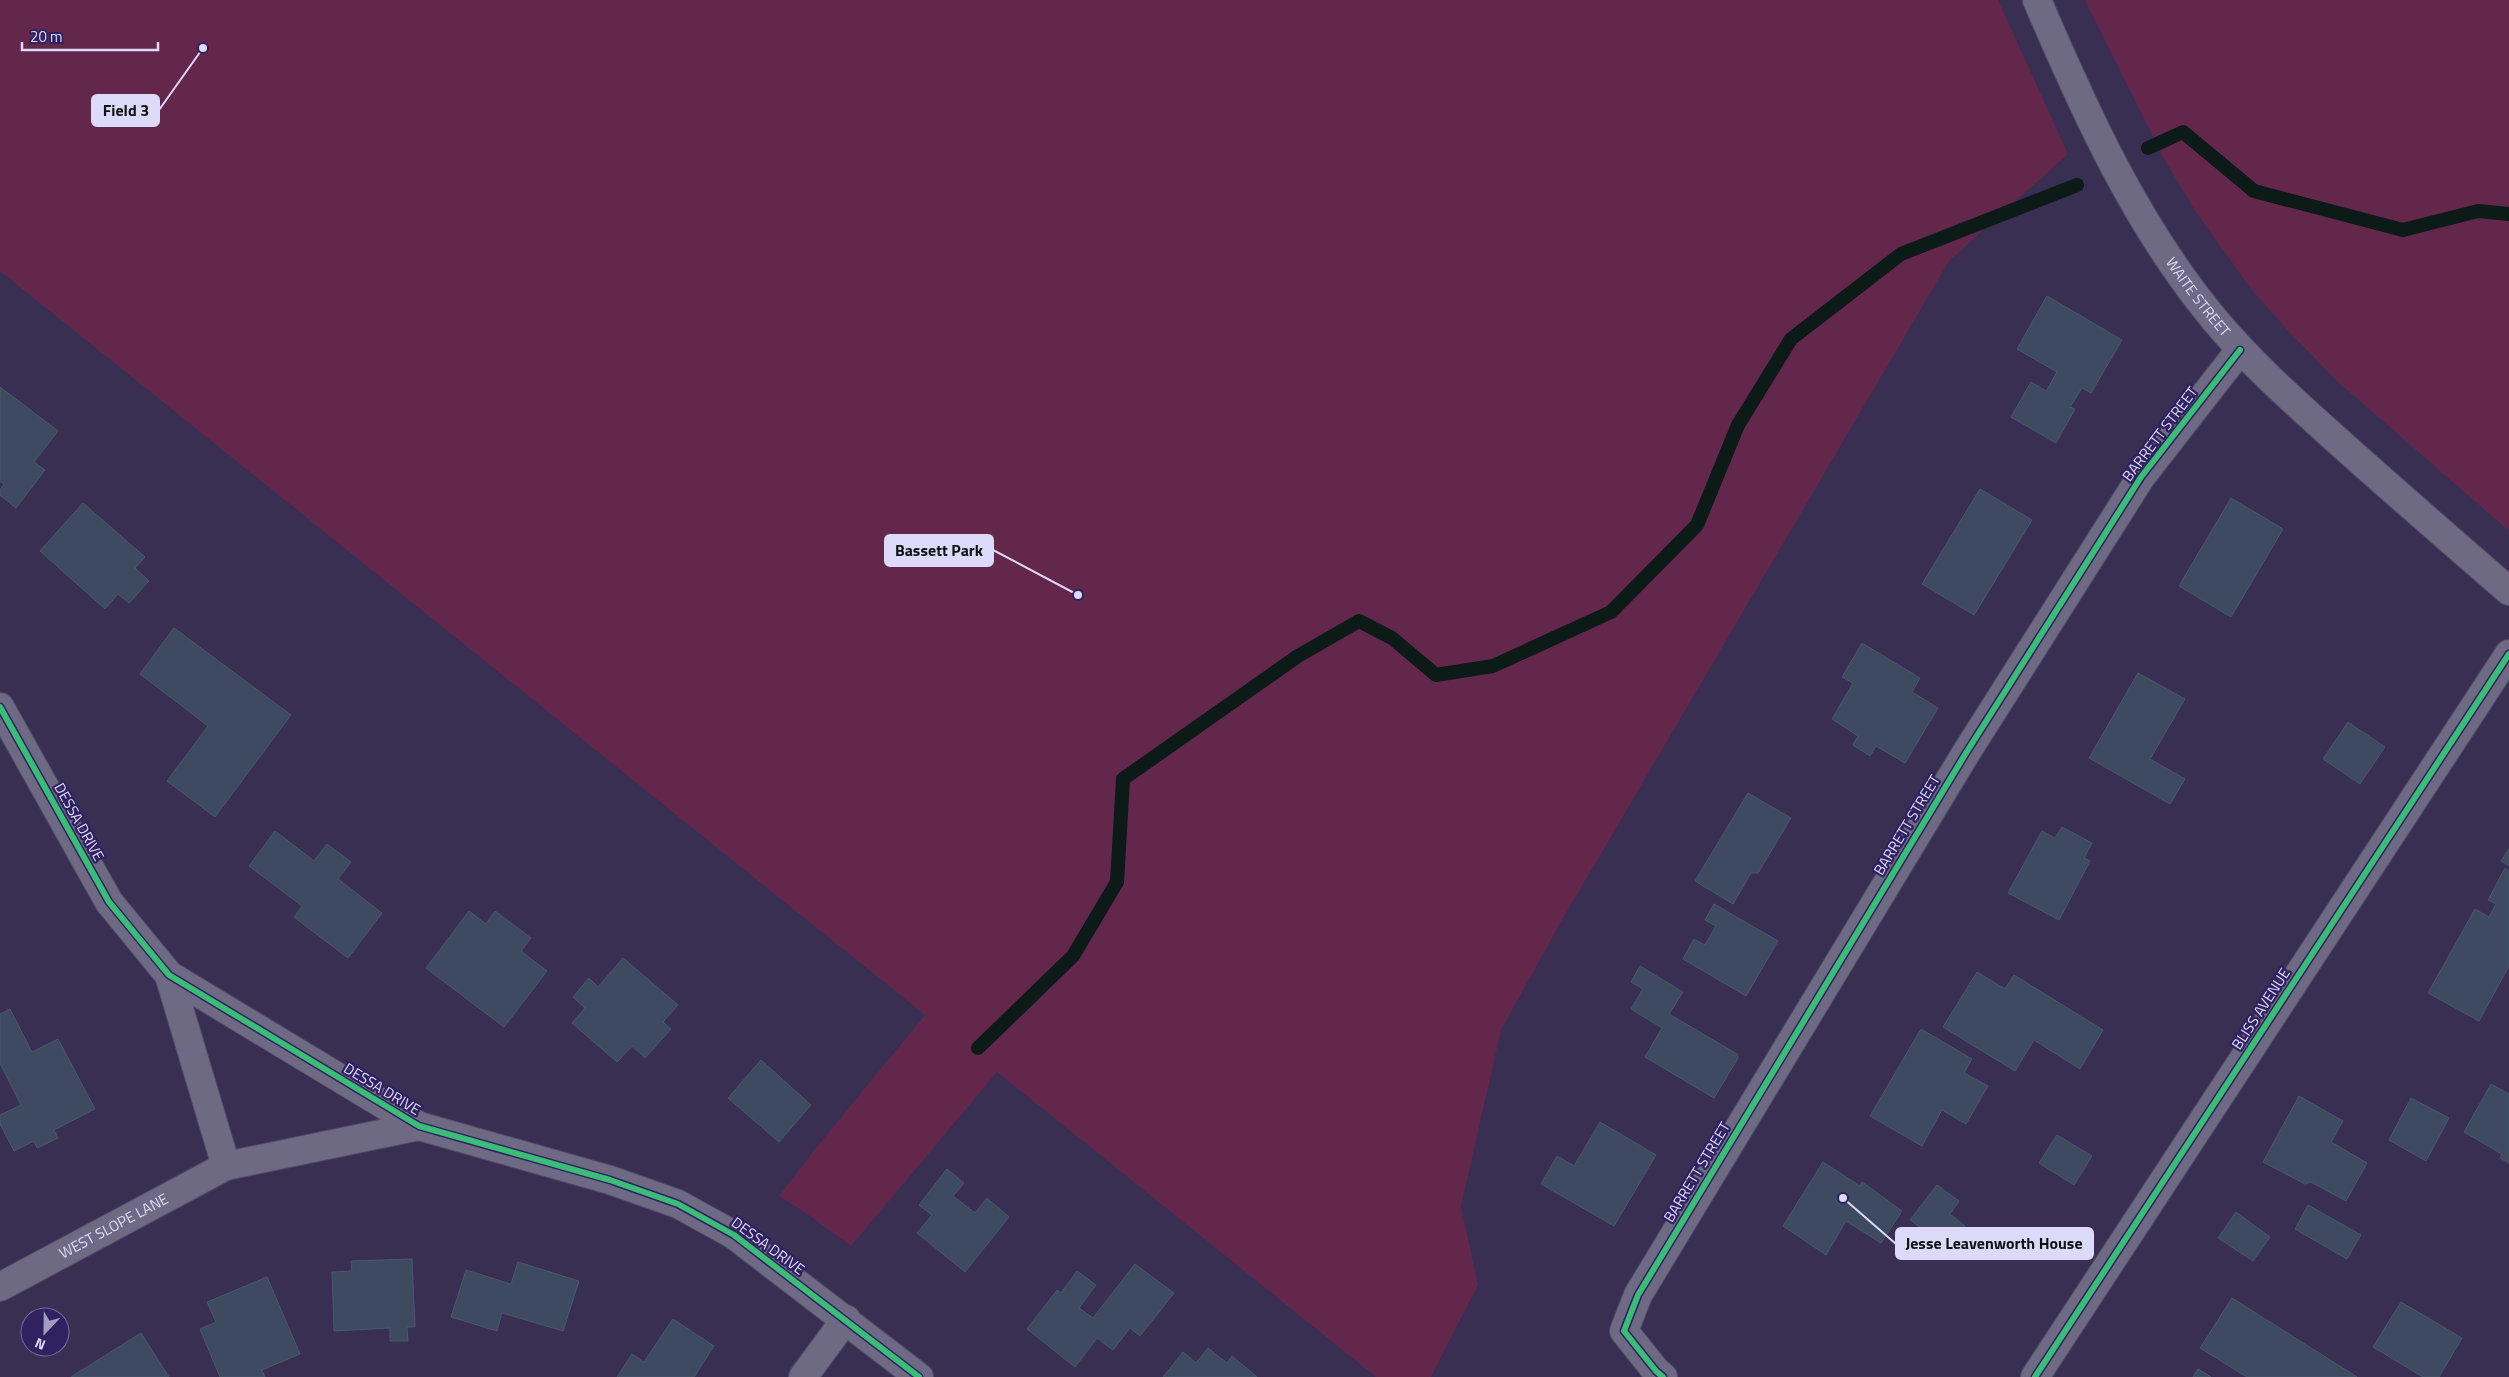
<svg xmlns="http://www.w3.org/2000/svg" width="2509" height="1377" viewBox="0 0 2509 1377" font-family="'Titillium Web',sans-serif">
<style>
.green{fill:#64274c}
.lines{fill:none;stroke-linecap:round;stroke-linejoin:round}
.stream{stroke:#0c1a18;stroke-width:14}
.building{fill:#3e4a5f;stroke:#495870}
.street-casing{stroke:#524a68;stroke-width:30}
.secondary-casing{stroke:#524a68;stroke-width:30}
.street{stroke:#6f6a84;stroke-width:28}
.secondary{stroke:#6f6a84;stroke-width:28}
.cycleway-casing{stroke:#302160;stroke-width:9}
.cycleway{stroke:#3abd76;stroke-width:6}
.labels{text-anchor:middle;stroke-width:4.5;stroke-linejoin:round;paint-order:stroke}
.street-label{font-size:15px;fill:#dddaf9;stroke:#302160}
.leader{fill:none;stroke:#dddaf9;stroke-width:2}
.callout-dot{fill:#dddaf9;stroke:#302160;stroke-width:2}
.callout{fill:#dddaf9;stroke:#dddaf9;stroke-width:2}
.callout-label{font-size:16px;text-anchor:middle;font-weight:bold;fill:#111}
</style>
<rect width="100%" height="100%" fill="#382f52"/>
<path class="green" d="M0,0H1998L2068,154L1949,261L1562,920L1501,1030L1461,1206L1478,1285L1431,1377H1376L997,1072L851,1246L807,1214L779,1196L815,1149L925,1015L0,271Z
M2085,0H2509V531L2337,381L2293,336L2251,289L2196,212L2164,159Z"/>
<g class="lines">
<path class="stream" d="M2148,148L2183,132L2254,191L2403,230L2478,211L2509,214
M978,1048L1073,956L1117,882L1123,779L1298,656L1359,621L1392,638L1436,675L1493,666L1611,612L1697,525L1738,425L1791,339L1901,254L2077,185"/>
</g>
<path class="building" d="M2047,296L2122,340L2091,393L2082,388L2070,407L2075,409L2056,443L2011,417L2031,382L2046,391L2057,372L2017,349Z
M0,387L58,431L34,462L45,470L16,508L0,495V490L4,484L0,481Z
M1980,489L2032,520L1974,615L1922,584Z
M2231,498L2283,529L2231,617L2179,586Z
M83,503L145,557L135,568L149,581L129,603L118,594L105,609L40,551Z
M174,628L291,715L215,817L167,781L208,726L140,674Z
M1862,643L1920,678L1912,692L1938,708L1905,763L1876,746L1870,756L1853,745L1858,736L1832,719L1853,683L1842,677Z
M2138,673L2185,699L2150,759L2185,779L2170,804L2089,758Z
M2348,722L2385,747L2360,784L2323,759Z
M1748,793L1791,818L1758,873H1751L1733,904L1695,881Z
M2062,827L2092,843L2084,858L2090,861L2059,920L2008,893L2042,831L2055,838Z
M275,831L314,861L327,844L351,862L338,879L382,913L348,958L294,917L302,906L249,866Z
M2509,849V866L2501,861Z
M2505,868L2509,871V966L2479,1021L2428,993L2475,909L2489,917L2496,904L2488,900Z
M1714,904L1778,941L1746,996L1683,959L1694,939L1705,945L1716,926L1705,920Z
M469,911L486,924L495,911L531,938L521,951L547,971L504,1027L426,968Z
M623,958L678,1005L663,1022L671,1029L645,1058L632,1046L617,1062L572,1023L585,1008L573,997L589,978L598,987Z
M1640,966L1683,992L1669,1014L1737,1054L1738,1058L1714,1098L1645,1057L1662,1028L1631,1009L1643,989L1631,982Z
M1977,972L2005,989L2014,975L2103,1030L2080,1069L2034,1040L2015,1071L1943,1027Z
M10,1009L32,1052L58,1039L95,1109L54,1130L58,1138L37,1148L34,1141L14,1151L0,1124V1115L21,1105L0,1063V1014Z
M1921,1029L1972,1059L1964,1073L1988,1086L1966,1124L1942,1110L1922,1146L1870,1116Z
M761,1060L811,1105L779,1142L728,1098Z
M2491,1084L2509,1094V1163L2500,1158L2502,1154L2464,1132Z
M2299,1096L2343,1121L2331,1142L2367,1163L2346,1201L2311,1182L2305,1184L2263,1162Z
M2411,1098L2449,1118L2426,1161L2389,1140Z
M1600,1122L1656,1155L1614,1226L1541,1184L1557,1156L1574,1166Z
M2057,1135L2092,1156L2074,1185L2039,1163Z
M1823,1162L1860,1186L1862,1182L1902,1211L1881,1243L1846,1221L1826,1255L1783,1226Z
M947,1169L964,1183L953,1196L975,1213L987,1198L1009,1217L965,1272L917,1233L932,1215L919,1205Z
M1937,1185L1959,1201L1950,1214L1965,1226L1949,1248L1910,1220Z
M2308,1205L2361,1235L2347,1259L2295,1229Z
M2236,1212L2270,1237L2253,1261L2218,1238Z
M412,1259L415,1327H407L408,1341H390V1328L334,1331L332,1272L352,1271L351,1261Z
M518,1262L579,1281L563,1331L502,1313L497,1331L451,1317L466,1270L511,1284Z
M1135,1264L1174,1293L1140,1336L1130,1328L1113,1350L1097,1338L1075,1367L1027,1329L1057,1290L1061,1293L1077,1271L1096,1285L1079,1308L1093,1318Z
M267,1277L300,1354L262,1370L265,1377H220L200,1329L216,1322L207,1302Z
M2232,1298L2357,1377H2247L2200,1348Z
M2401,1302L2462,1338L2439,1377H2423L2373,1347Z
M673,1319L714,1346L694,1377H617L632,1354L644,1362Z
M141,1333L169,1377H71Z
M1208,1348L1227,1363L1232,1356L1257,1377H1163L1183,1352L1196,1363Z
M2198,1369L2211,1377H2193Z"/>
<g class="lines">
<g class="street-casing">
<g id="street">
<path d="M0,707L109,902L169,975L419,1126L610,1180L678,1204L734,1235L919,1377"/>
<path d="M169,975L226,1166"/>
<path id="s1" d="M0,1287L226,1166L419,1126"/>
<path d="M803,1377L846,1319"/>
<path d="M1663,1377L1656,1371L1624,1331L1638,1295L1966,753L2141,477L2240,350"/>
<path d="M2035,1377L2509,654"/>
</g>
</g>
<g class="secondary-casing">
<g id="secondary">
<path id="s2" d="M2037,0C2085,112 2136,225 2214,319C2249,361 2289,397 2329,433C2389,487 2449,539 2509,591"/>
</g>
</g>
<use href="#street" class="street"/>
<use href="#secondary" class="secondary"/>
<g class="cycleway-casing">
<path id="cycleway" d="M0,707L109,902L169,975L419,1126L610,1180L678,1204L734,1235L919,1377
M1663,1377L1656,1371L1624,1331L1638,1295L1966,753L2141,477L2240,350
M2035,1377L2509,654"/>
</g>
<use href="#cycleway" class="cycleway"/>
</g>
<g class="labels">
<g class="street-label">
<text dy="5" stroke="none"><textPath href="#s2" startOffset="339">WAITE STREET</textPath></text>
<text transform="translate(2160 434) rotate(-53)" y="5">BARRETT STREET</text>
<text transform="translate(79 822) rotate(61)" y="5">DESSA DRIVE</text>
<text transform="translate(1907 825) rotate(-59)" y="5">BARRETT STREET</text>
<text transform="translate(2261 1009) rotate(-57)" y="5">BLISS AVENUE</text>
<text transform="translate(382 1089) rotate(31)" y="5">DESSA DRIVE</text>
<text transform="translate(1697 1172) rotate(-59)" y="5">BARRETT STREET</text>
<text dy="5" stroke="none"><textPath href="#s1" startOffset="129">WEST SLOPE LANE</textPath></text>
<text transform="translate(768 1246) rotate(36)" y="5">DESSA DRIVE</text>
</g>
</g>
<path class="leader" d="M203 48L159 110M1078 595L993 550M1843 1198L1896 1244"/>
<g class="callout-dot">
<circle cx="203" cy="48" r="5"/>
<circle cx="1078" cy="595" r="5"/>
<circle cx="1843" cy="1198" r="5"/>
</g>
<g class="callout">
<rect x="92" y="95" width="67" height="31" rx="5"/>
<rect x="885" y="535" width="108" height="31" rx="5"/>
<rect x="1896" y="1228" width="197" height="31" rx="5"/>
</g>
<g class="callout-label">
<text x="126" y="116">Field 3</text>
<text x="939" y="556">Bassett Park</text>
<text x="1994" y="1249">Jesse Leavenworth House</text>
</g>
<g transform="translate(45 1332) rotate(202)"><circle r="24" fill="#302160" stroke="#756b9d"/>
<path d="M0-4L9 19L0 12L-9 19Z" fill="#a39ebf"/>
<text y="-8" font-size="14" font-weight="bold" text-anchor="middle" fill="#dddaf9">N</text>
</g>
<path d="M22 42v8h136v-8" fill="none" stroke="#dddaf9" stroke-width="2.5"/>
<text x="30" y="42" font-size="15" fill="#dddaf9" stroke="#302160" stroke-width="4" paint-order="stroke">20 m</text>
</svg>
